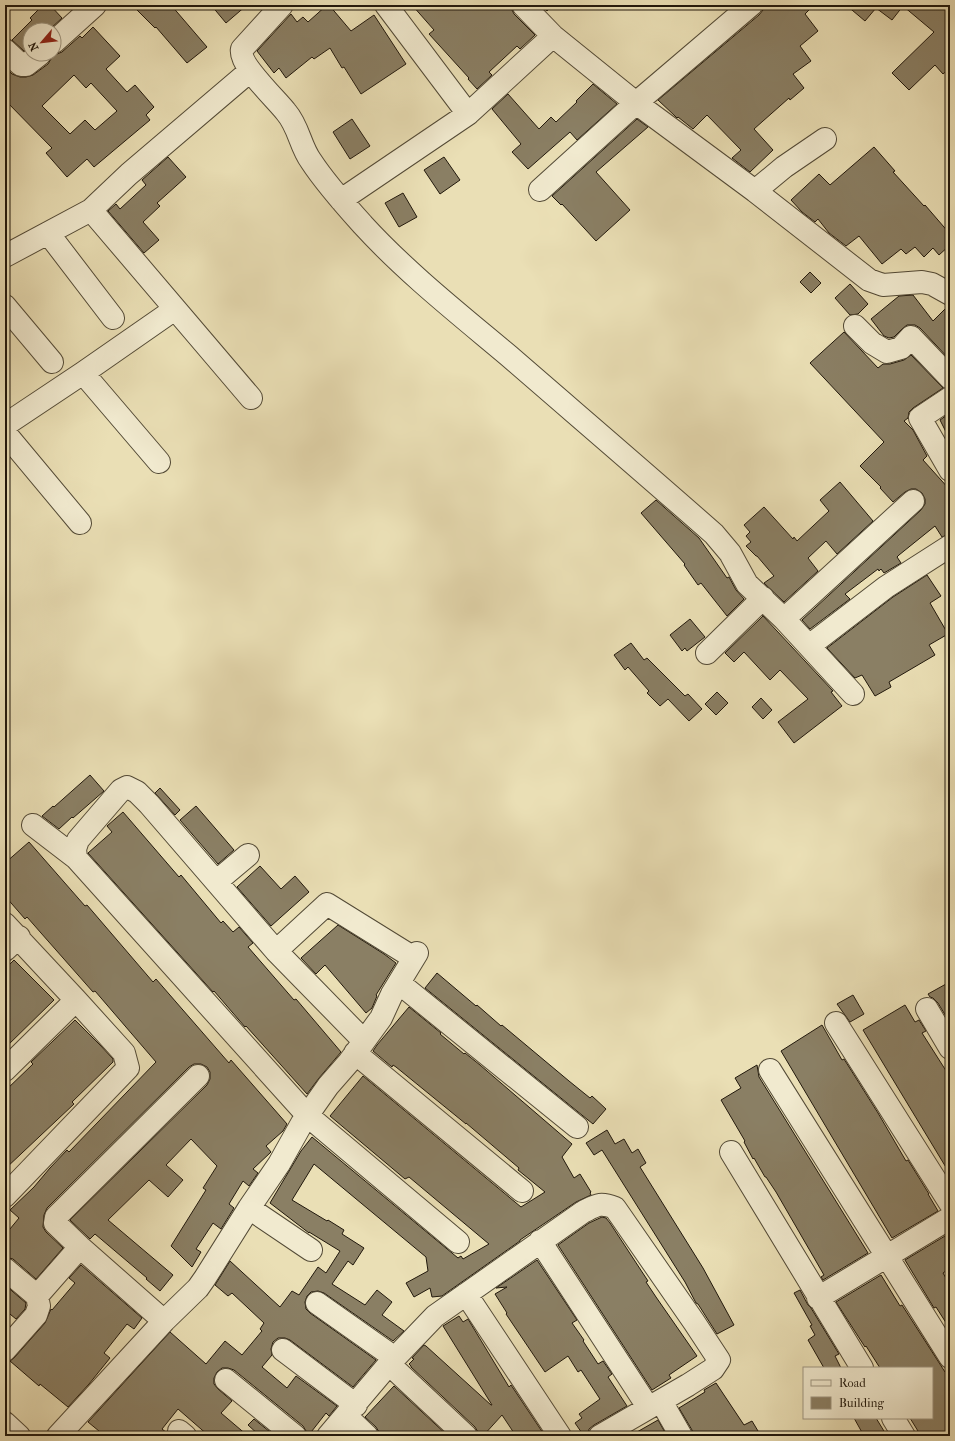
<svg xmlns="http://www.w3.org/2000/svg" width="955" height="1441" viewBox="0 0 955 1441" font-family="'IM FELL French Canon',serif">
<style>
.building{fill:#8a7f64;stroke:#21180c;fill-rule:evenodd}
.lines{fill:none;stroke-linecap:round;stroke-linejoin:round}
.minor-casing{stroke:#534a36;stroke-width:24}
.minor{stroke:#f1eacf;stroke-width:22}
</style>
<rect width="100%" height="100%" fill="#eadfb5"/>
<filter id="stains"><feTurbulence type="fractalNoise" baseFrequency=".005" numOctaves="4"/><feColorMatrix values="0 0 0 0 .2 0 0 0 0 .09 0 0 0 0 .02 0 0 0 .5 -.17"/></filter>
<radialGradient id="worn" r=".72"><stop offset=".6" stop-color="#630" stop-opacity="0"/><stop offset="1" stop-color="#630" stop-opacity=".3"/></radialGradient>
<path class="building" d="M43,5H50L62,18L49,30H30V46L24,51L12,40L32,20L30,18Z
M132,5H171L207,47L187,63L156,27L155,28Z
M211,5H247L226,23Z
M327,5H329L351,31L374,15L406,64L361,94L344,67L342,68L330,48L314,59L312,57L286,78L279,68L274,73L257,51L291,14L297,22L303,17L308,22Z
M412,5H511V8L514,14L535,35L520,49L517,46L489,72L492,75L477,89L468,79L469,78L429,34L434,30Z
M540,5H553L547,11Z
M763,5H814L805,14L818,31L800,46L811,61L793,74L804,88L790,100L789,98L754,129L773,150L750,172L732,158L741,150L707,115L693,129L678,117L677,118L675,116L658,100L759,15L763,10Z
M846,5H950V68L943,74L935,65L909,90L892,73L934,32L903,6L892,20L876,8L865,21Z
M93,27L120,56L106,69L127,92L135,85L154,107L146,115L150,120L94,167L87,159L67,177L46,153L52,148L5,100V67L12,74L20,77H26L33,75L48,64L51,59L52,54H57L62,52L80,36L82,38ZM74,75L86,88L91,83L117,111L95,130L85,120L70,134L42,106Z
M593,84L617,104L577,140L570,132L528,169L512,152L521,144L492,109L508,94L539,129L551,117L556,122L577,102L576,101Z
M352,119L370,146L350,159L333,132Z
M637,119L648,127L596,172L630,210L596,241L562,204L561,205L552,196Z
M874,147L895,171L893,172L924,206L925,205L950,234V245L939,255L933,248L924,257L915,247L906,254L901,249L882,264L859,236L846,246L829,233L818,219L815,222L802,212L791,200L819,174L830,185Z
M168,157L186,177L157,203L160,206L143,222L159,240L144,253L108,211L116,204L120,209L146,185L142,180Z
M444,157L460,180L440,194L424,170Z
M403,193L417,217L399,227L385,203Z
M810,272L821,283L811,293L800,282Z
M850,284L868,304L858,314L850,315L835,298Z
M913,295L933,321L948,306H950V360L920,328L915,325H907L902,329L894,337L889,338L884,336L871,319L899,296Z
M844,332L878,368L883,364H890L904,360L911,355L943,388L913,408L909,412L908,418L904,421L913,430L927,456L923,460L950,490V534L942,537L935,526L899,555L897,557L901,563L884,573L881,569L879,571L878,569L845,594L850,599L810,629L802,620L921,510L925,504V499L922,493L916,489H911L905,492L893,502L880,488L881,487L860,466L884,442L810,363Z
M950,413V440L940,420Z
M840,482L873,521L837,554L826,541L808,558L818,571L784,602L764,583L774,576L757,556H756L746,546L751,542L746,536L750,532L744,525L764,507L793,539L794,537L797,541L829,511L820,500Z
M656,500L699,538L727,578L729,577L736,590L744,599L727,616L701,583L698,585L684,565L685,564L641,513Z
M927,575L941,596L930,603L948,634L929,645L935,655L889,682L891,687L875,696L862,675L855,678L827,648L893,597Z
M763,616L833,691L831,692L842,706L794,743L778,722L808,699L780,670L770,680L744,652L734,662L725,653Z
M690,619L705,637L687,651L685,648L682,651L670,635Z
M631,643L644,660L647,658L685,696L688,694L702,709L689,721L668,699L660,706L647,693L649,691L628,667L625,670L614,655Z
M717,692L728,703L716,715L705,704Z
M761,698L772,710L763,719L752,707Z
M90,775L104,791L73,818L72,817L59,829L42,816L53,806L54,807Z
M160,788L180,810L175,815L155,793Z
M196,806L234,850L218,864L180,820Z
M123,812L179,877L181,875L221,923L223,921L233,932L239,927L253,943L248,947L294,1000L296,999L341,1052L319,1078L307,1094L246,1026L245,1027L214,991L213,992L88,853L112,832L107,826Z
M29,842L85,906L87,905L153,982L156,979L229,1063L231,1060L287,1124L283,1131L266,1146L271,1152L253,1169L258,1173L249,1186L243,1181L229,1204L234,1208L221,1229L213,1223L196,1249L201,1252L192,1267L171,1246L206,1190L203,1188L217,1166L191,1139L166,1165L183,1180L168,1197L149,1180L108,1220L173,1275L160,1291L146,1279L147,1278L95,1234L90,1239L70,1220L207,1085L210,1079V1072L207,1067L201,1064H194L189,1067L47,1208L44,1215L43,1227L46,1232L63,1248L36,1279L13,1259L5,1257V1235L19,1218L10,1210L34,1187L50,1168L67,1150L69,1152L156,1062L95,991L93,992L41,933L27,917L25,919L5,896V863Z
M260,866L281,889L295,876L309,892L271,926L237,887Z
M338,925L384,954L396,963L376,995L377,996L372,1008L366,1013L325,965L316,974L301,958Z
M14,960L54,1000L5,1048V969Z
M437,973L476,1006L477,1005L501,1026L502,1025L569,1081L590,1098L592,1096L606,1109L593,1124L425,988Z
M946,984L950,992V1023L938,1003L933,998L930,997L928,994Z
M853,995L864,1014L850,1022L837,1004Z
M905,1005L915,1022L919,1020L926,1031L922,1033L950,1077V1174L863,1030Z
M409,1007L441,1033L440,1034L464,1054L465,1053L480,1065L572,1144L562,1157L574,1178L580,1174L591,1192L590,1193L591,1195L576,1202L520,1240V1241L442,1296L432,1297L430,1288L414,1297L406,1283L428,1271L426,1257L314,1164L292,1200L327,1221L328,1220L344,1230L342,1234L364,1248L353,1265L348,1261L332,1284L365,1305L377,1290L392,1302L382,1315L404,1331L393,1341L324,1293L318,1291L311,1292L307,1296L305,1302L306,1309L310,1313L376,1360L353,1387L290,1340L285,1338H278L273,1342L271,1349L272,1355L262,1367L287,1388L296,1376L337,1406L329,1416L326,1413L308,1436L306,1431L303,1426L234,1370L228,1368H222L217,1372L214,1378V1384L218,1389L232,1401L221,1413L248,1436H209L178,1409L162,1429L167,1433L168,1436H105L88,1422L170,1332L206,1364L225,1341L242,1355L262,1331L260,1329L264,1323L232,1293L228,1296L215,1285L230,1261L280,1307L292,1291L299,1295L318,1267L326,1273L340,1251L309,1232V1233L270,1203L301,1151L312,1137L458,1258L461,1256L463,1259L489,1244L409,1177L405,1179L330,1116L363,1076L521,1207L545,1192L518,1170L519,1168L466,1123V1124L396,1067L393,1065L392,1067L373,1051L377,1045Z
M75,1020L100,1045L113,1059V1062L72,1102L74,1104L5,1169V1091L33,1064L31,1062Z
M822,1025L842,1060L844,1059L878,1113L906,1161L908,1160L929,1194H928L938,1211L892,1238L781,1051Z
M757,1065L759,1077L868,1253L823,1280L821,1277L824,1275L776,1192L766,1177H765L754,1158L753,1159L744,1142L745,1141L721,1100L741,1088L735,1078Z
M607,1130L615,1144L624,1139L632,1153L638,1149L646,1163L640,1167L703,1268L734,1325L717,1334L698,1304L696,1303L685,1282L602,1150L594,1155L586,1143Z
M602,1217L606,1218L610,1223L648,1281L646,1282L656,1297L697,1356L669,1375L671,1378L652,1390L558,1245L589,1223Z
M950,1233V1268L943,1273L950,1285V1329L936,1307L934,1308L905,1260Z
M537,1260L577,1320L572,1323L584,1340L583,1341L598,1364L603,1361L612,1374L608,1377L627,1406L594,1425L589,1429L588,1436H584L575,1423L582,1418L579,1414L600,1399L581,1370L578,1372L568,1356L545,1372L506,1314L507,1313L495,1294L507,1287L496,1288Z
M81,1265L142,1318L134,1329L127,1324L104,1353L110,1358L89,1384L68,1407L40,1384L39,1386L10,1361L14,1358L45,1323L51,1309L52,1310L75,1283L69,1278Z
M881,1275L900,1306L902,1305L945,1372L950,1369V1436H921L910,1418H932V1368H880L866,1346L865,1347L836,1302Z
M5,1285L26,1303L25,1309L16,1319L5,1310Z
M800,1290L808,1305L811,1308L839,1354L835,1356L841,1368H824L808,1340L815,1335L810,1326L812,1325L794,1293Z
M459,1316L463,1322L468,1319L509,1387L511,1385L545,1436H516L502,1415L483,1436H478V1432L475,1427L411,1367V1366L409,1364L414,1359L412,1358L424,1345L426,1346L491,1405H492L443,1326Z
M716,1383L744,1425L752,1421L761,1436H693L692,1430L679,1408L705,1392L704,1390Z
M394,1386L448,1436H379V1432L376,1427L365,1417Z
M854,1418H876L887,1436H864Z
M254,1419L275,1436H260L248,1425Z
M658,1420L667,1436H630Z"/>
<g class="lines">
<g class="minor-casing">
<path id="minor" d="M282,5L242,49C238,64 276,99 286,112C299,127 300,146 311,161C326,184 345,205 363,225C407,273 459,314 509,356C577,415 646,474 714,534L730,553L747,584L784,619L853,694
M523,5L553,36L636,103L755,191L869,280L883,285L922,282L932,284L950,294
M54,42L95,5
M5,50L21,65H26L40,54
M468,114L553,36
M540,190L636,103L751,5
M755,191L784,167L825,139
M341,200L468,114L386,5
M91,210L251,398
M48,233L113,318
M5,256L91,210L129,174L250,71
M5,306L52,362
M855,326L872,343L887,352L901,348L911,337L950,378
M83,373L159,462
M950,398L920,418L950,470
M5,425L83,373L175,309
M5,433L80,523
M784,619L913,501
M809,646L886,587L950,546
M707,653L763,598
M33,825L76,858
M217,881L248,855
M5,924L76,1000L124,1053L128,1068L5,1196
M5,950L19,937
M276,951L327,904L414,958
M399,983L577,1127
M927,1009L950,1048
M836,1023L950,1203
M364,1041L276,951L149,804L137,792L127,787L121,790L78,840L75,849L76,858L308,1116L458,1242
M355,1053L522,1191
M5,1070L76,1000
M770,1070L950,1357
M731,1152L862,1368
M249,1208L311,1250
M540,1241L648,1407
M5,1269L37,1296L39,1306L36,1315L5,1350
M466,1294L560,1436
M37,1296L80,1247
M818,1298L950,1218
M317,1303L395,1358
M164,1321L80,1247L55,1223L56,1217L198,1076
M283,1350L356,1405
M389,1364L466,1436
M226,1380L295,1436
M661,1401L681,1436
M346,1416L367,1436
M893,1418L904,1436
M5,1423L19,1436
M179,1431L185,1436
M58,1436L164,1321L198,1288L205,1278L249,1208L279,1164L302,1123L328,1086L349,1062L381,1018L392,994L417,953
M328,1436L389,1364L435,1316L583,1212C597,1205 600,1202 615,1208L694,1322L719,1360L713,1369L688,1385L600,1436"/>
</g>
<use href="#minor" class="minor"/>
</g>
<rect width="955" height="1441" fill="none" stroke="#eadfb5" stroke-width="20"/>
<rect x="6" y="6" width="943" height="1429" fill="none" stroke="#21180c" stroke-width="2"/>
<rect x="10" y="10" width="935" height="1421" fill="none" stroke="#21180c"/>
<rect x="803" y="1367" width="130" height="52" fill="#f1eacf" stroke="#9e9681"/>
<rect x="811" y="1380" width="20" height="6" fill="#f1eacf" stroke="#9e9681"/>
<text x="839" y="1387" font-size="12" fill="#21180c">Road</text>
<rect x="811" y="1397" width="20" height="12" fill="#8a7f64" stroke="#9e9681"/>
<text x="839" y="1407" font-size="12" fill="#21180c">Building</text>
<g transform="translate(42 42) rotate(242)"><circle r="19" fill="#f1eacf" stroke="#9e9681"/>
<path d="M0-3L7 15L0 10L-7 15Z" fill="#8f2418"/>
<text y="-6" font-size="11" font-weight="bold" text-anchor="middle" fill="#21180c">N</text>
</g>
<rect width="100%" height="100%" filter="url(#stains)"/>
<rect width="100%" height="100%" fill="url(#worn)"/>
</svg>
